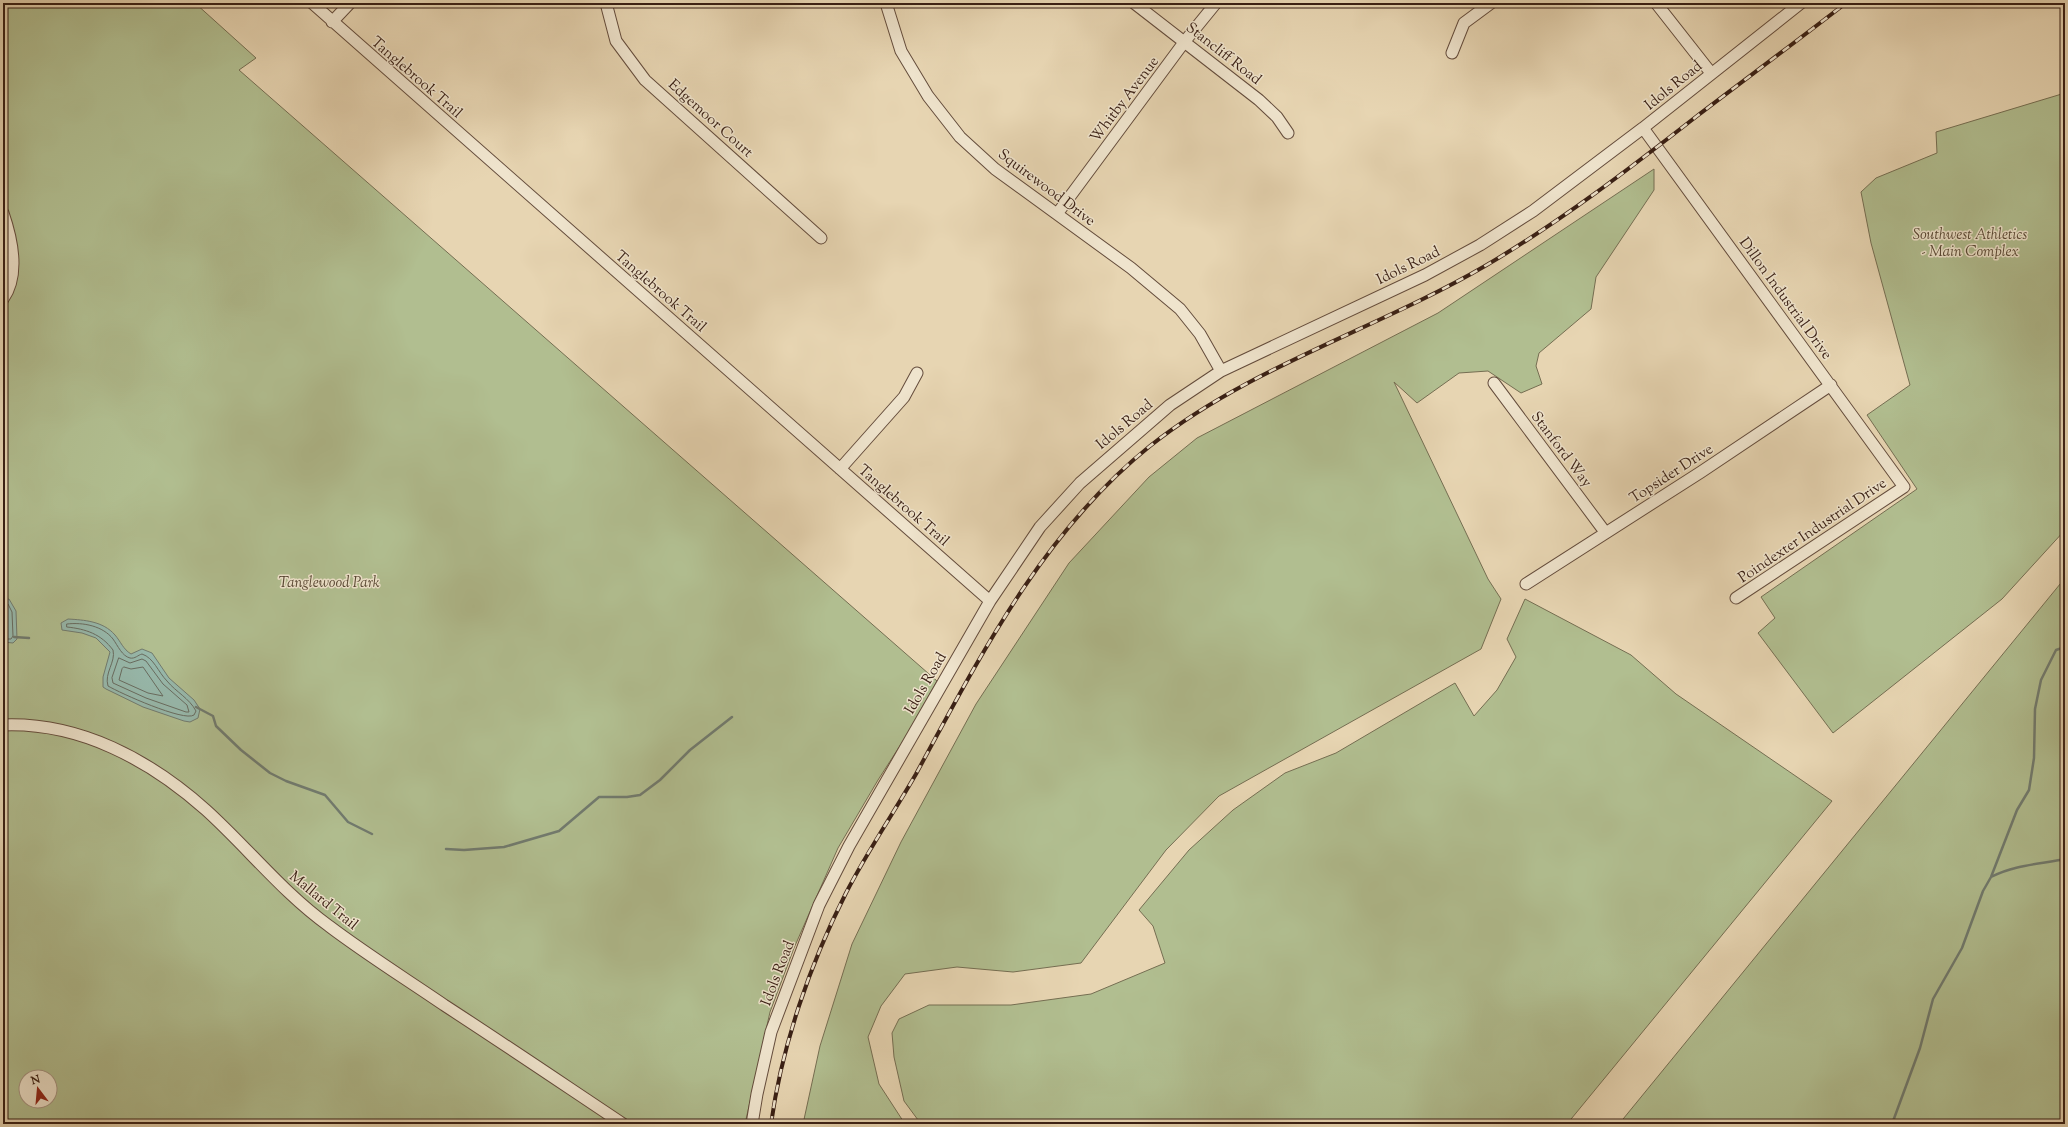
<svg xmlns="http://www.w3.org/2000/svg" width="2068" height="1127" viewBox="0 0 2068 1127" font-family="'Sorts Mill Goudy',serif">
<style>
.green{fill:#b1be90;stroke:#756e52;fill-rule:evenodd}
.water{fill:#97b9ac;stroke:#717b6f}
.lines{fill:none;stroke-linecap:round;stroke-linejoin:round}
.shore{stroke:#686c60;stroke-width:1}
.stream{stroke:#717b6f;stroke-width:2.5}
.minor-casing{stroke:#644c3c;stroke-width:13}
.minor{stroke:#efe4cd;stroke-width:11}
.rail-casing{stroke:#391f14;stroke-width:4}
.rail{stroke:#efe4cd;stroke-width:2.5;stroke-dasharray:8;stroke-linecap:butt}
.labels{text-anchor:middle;stroke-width:3;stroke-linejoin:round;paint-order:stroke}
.street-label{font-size:15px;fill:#391f14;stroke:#efe4cd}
.park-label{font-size:15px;font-style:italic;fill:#574733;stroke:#efe4cd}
</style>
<rect width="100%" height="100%" fill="#e7d5b2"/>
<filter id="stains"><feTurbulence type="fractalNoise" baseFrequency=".005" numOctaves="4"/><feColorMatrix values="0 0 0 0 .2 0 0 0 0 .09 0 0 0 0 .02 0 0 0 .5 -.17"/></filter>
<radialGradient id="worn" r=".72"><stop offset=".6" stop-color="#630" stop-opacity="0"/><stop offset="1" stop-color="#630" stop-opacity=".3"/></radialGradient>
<path class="green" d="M3,3H195L256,58L239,70L937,681L905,738L878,780L838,848L794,948L770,1012L745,1124H3ZM26,1077H50V1101H26Z
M2065,93V530L2002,599L1833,733L1758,633L1775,618L1761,597L1917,489L1867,415L1910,385L1871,243L1861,192L1876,178L1937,153L1936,132Z
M1654,169V190L1596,277L1591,309L1539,353L1536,366L1542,384L1521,393L1488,371L1459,373L1417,403L1394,382L1488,579L1501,599L1481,649L1219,796L1166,850L1081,963L1013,972L957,967L905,974L881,1006L868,1037L879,1084L905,1124H803L820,1046L852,944L901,842L976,704L1069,563L1149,477L1197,438L1438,313Z
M2065,578V1124H1619Z
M1525,599L1631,655L1676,694L1832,801L1567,1124H921L904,1101L894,1057L892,1033L899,1019L929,1005H1011L1091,994L1165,963L1153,926L1139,910L1189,850L1233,810L1285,773L1336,753L1455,683L1474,716L1497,690L1516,657L1507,639Z"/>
<path class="water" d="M9,599L16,611L17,639L13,643L3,642V600Z
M68,619C84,620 103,621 115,635C121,642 123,649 131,654L142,649L152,653L169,678L194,700L200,709L198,718L190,722L184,721L143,707L106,689L103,687V677L110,652L96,638L82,633L62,630L61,623Z"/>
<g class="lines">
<path class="shore" d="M3,604H8L12,612L13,636L11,639H3
M67,624C83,622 103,626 113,639C118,646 122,656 130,658C135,659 138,655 142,654C154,658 158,672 167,681C176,692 189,698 196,711L194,715C184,722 120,693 108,686C104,673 116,662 113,650C101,634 86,629 67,627Z
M119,658L130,663L142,659L146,661L163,684L187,705L189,712H186L146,698L113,683L112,678Z
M124,667L131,669L143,667L163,696L148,693L119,680L122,669Z"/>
<path class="stream" d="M14,637L29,638
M196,707L213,716L216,726L241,750L270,773L286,781L325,795L348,822L372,834
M446,849L464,850L504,847L559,831L599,797H627L640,795L660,780L690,750L732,717
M1991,877C2014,865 2040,864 2065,859
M1892,1124L1920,1048L1933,999L1962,948L1983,891L1991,877L2017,810L2029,790L2034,758L2035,709L2041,680L2056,650L2065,647"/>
<g class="minor-casing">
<path id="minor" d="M312,3L990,601
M606,3L616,41L645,80L821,238
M886,3L901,51L928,96L960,137L995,169L1131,268L1180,309L1200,334L1221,371
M1134,3L1259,100L1277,117L1288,133
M1656,3L1711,73
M332,22L350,3
M1452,53L1464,23L1491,3
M1643,128L1904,487L1736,598
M3,213C12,239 20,275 3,299
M1057,214L1185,41L1216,3
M1494,383L1605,532
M840,469L904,397L917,373
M1526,584L1701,472L1831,385
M3,725C80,722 150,760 206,810C248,848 283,893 329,926C366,954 406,979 444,1005C504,1044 563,1084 623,1124
M752,1124L757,1094L771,1032L819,905L849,846L990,601L1040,527L1080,483L1170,405L1221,371L1425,275L1480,245L1533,211L1643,128L1801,3"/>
</g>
<use href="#minor" class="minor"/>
<g class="rail-casing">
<path id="rail" d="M771,1124C782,1045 810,964 846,893C867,852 893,814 916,774C980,656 1043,532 1150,446C1251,366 1375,330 1485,266C1560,222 1629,169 1697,116C1747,78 1797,41 1846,3"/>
</g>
<use href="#rail" class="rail"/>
</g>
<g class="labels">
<g class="street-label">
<text transform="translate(1224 53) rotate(38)" y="5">Stancliff Road</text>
<text transform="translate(417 77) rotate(41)" y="5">Tanglebrook Trail</text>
<text transform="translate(1673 85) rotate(-39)" y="5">Idols Road</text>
<text transform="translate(1124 99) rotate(-53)" y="5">Whitby Avenue</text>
<text transform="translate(711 118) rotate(42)" y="5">Edgemoor Court</text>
<text transform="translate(1047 187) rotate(37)" y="5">Squirewood Drive</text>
<text transform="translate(1408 265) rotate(-26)" y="5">Idols Road</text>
<text transform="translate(661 291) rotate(41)" y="5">Tanglebrook Trail</text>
<text transform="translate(1786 298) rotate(54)" y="5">Dillon Industrial Drive</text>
<text transform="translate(1124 424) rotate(-40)" y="5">Idols Road</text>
<text transform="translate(1562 449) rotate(53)" y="5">Stanford Way</text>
<text transform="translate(1671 473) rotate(-33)" y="5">Topsider Drive</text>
<text transform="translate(904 505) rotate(41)" y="5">Tanglebrook Trail</text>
<text transform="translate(1812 530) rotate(-34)" y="5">Poindexter Industrial Drive</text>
<text transform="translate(925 683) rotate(-60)" y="5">Idols Road</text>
<text transform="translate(324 900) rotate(39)" y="5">Mallard Trail</text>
<text transform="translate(777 973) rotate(-69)" y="5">Idols Road</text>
</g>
<g class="park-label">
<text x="1970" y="239">Southwest Athletics<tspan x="1970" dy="17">- Main Complex</tspan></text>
<text x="329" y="587">Tanglewood Park</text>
</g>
</g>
<rect width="2068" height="1127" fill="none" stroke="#e7d5b2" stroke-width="16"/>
<rect x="4" y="4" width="2060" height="1119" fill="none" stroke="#391f14" stroke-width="2"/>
<rect x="8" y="8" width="2052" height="1111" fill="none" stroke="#391f14"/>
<g transform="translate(38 1089) rotate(344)"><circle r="19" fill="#efe4cd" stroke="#a69583"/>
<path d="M0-3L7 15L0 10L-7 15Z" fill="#8f2418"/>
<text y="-6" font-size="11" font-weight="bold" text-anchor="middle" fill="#391f14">N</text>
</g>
<rect width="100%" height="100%" filter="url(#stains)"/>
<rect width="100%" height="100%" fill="url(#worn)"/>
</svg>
